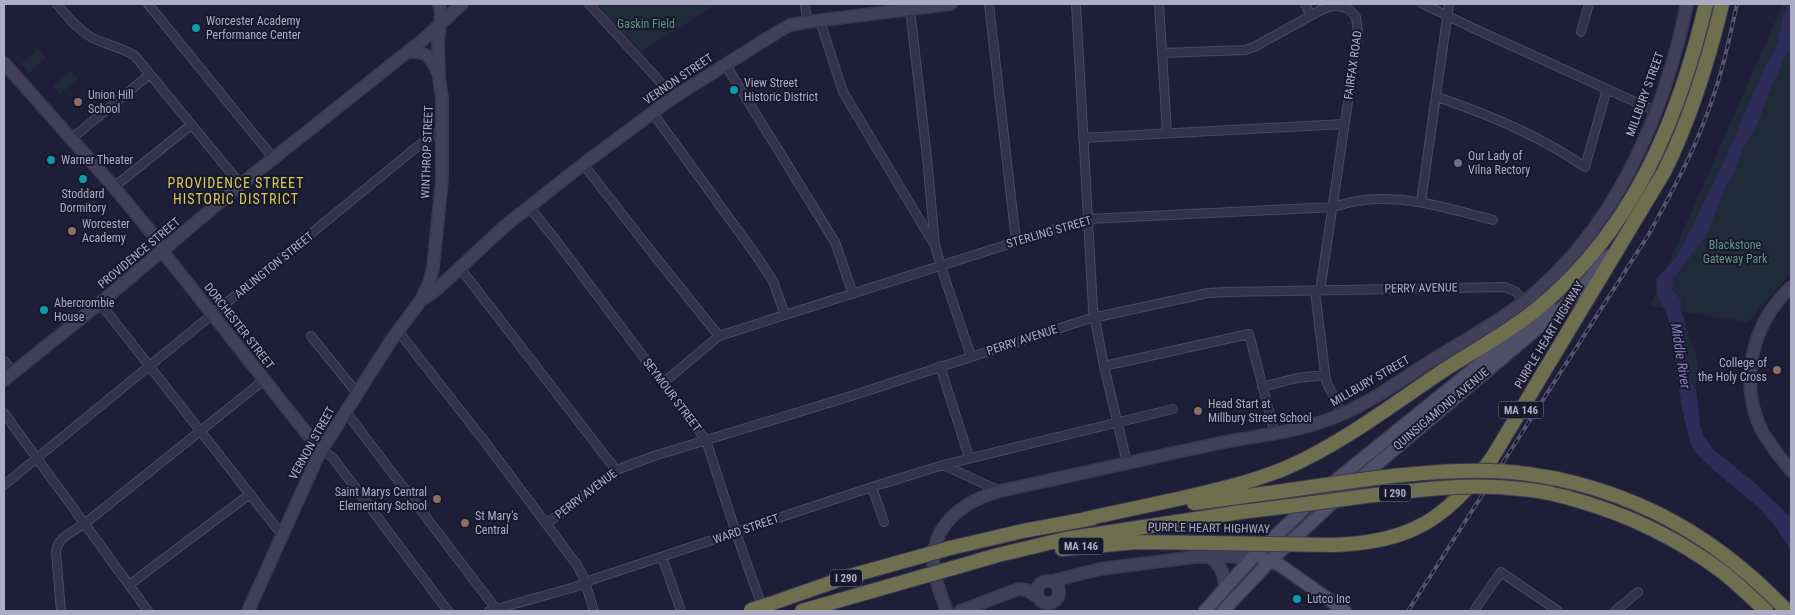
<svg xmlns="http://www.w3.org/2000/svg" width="1795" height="615" viewBox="0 0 1795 615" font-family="'Roboto Condensed',sans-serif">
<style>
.green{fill:#202b39}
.water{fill:#2e2c59}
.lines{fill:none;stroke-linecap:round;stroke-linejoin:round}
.street-casing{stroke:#4b4960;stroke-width:10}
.secondary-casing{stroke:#39384f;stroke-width:14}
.primary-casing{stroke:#39384f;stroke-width:15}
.highway-casing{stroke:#3b3950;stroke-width:16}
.street{stroke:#333248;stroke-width:8}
.secondary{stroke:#423f5b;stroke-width:11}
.primary{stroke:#504f69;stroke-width:12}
.highway{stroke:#6d6f4e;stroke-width:14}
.rail-casing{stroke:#555370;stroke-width:4}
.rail{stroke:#18182c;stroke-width:2;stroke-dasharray:5.5;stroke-linecap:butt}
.highway-bridge-casing{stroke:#3b3950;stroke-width:16;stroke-linecap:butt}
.highway-bridge{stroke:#6d6f4e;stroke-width:14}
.culture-dot{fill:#0f9aa8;stroke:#18182c;stroke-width:2}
.education-dot{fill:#8d6e63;stroke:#18182c;stroke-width:2}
.worship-dot{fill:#6b7280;stroke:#18182c;stroke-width:2}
.labels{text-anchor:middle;stroke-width:4;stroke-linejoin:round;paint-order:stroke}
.shield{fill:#18182c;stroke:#818097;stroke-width:1}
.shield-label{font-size:11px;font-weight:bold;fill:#aeacc5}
.poi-label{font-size:12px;fill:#aeacc5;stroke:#18182c;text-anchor:start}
.park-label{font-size:12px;fill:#629786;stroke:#18182c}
.street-label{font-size:12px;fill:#aeacc5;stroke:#18182c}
.neighbourhood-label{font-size:14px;letter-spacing:1px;fill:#dacb52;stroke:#18182c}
.water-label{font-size:14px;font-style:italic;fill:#8381b9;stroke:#18182c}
</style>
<rect width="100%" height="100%" fill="#1f1e38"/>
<path class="green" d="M597,4H717L640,52Z
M1783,4H1791V273L1748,322L1650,306Z
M38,49L46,58L29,73L21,64Z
M70,70L78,79L60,94L53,86Z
M1686,325L1698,362L1696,389L1686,377L1683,369L1687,349L1684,337Z"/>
<path class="water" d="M1789,4H1791V41L1790,46L1769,92L1757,125L1742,150L1731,179L1726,185L1707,234L1673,279L1672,289L1681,300L1680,309L1686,325L1684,337L1687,349L1683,369L1686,377L1696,389L1700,424L1703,435L1714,450L1755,483L1791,518V551L1775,526L1758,507L1709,466L1695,452L1690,442L1682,408L1668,317L1657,293L1656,279L1677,257L1723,164L1764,69L1777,45L1783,15Z"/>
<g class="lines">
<g class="street-casing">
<path id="street" d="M57,4C67,16 77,29 91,37C105,45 120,46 135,56L241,185
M148,4L274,159
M589,4L674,97
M805,4L807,22
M989,4L1016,241
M1076,4L1093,309L1104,366L1127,463
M1159,4L1167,133
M1305,4L1311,15
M1423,4L1475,29L1655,111
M910,9L927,158L935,245L941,267L971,356
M820,21L843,92L934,244
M1581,32L1589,4
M1162,53L1245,50L1254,47L1321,10L1335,5L1349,9L1356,17L1358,32L1356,48L1320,291
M725,64L835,242L853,294
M1437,97C1488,114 1540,136 1585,167L1607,89
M652,112L758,258L773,281L785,315
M1083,138L1344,124
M71,139L150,74
M583,164L654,255L719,336
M114,187L191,125
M1421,202L1449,4
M529,207L555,239L706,440L736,533L763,609
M460,268L616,470
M1315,291L1326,381L1342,414
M100,303L282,535
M398,331L485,442L577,565L583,576L594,611
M311,336L357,393
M4,361L13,372
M940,366L968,454V459
M1104,366L1249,334L1275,434
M663,383L719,336L1088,219L1334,207C1343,204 1354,201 1364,200C1408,195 1450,209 1493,220
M1262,387L1297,378L1325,375
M4,413L148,611
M345,413L349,416L496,609
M322,449L333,458L448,611
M943,465L1000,491
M4,485L413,150L435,133L442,131
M872,487L884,522
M546,524L616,470L654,456L848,397L1088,319L1208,293L1226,292L1505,287L1516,292L1524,302
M662,557L680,608
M129,585L250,494
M61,611L56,553C56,537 76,530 88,521L264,380
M489,611L575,587L591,580L872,487L943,465L1173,409
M1474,611L1501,572L1558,611
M1615,611L1638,592"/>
</g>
<g class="secondary-casing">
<path id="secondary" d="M407,52C424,51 431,55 437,72
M4,63L114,187L160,243L167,257L312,440L322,449
M1791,287C1752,323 1738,382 1762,431C1770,446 1781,458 1791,471
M423,299L436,290L506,225L586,162L674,97L776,33L790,25L807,22L951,4
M4,380L100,303L245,181L425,38L462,4
M1209,556C1220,564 1226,574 1224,588
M1037 592a11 11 0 1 1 22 0a11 11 0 1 1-22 0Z
M1052,581L1100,569L1195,557L1226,556L1252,558
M248,611L319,454L390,342L421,300L429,283L433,268L442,180V98L439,78L438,41L441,14L439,4
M947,611C942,598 936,584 934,570C928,527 963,501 1000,491C1073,475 1146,459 1219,443C1255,436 1292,433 1327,420C1365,407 1399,381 1434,359C1468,338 1506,318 1537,291C1620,218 1665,110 1687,4
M960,611L1018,589L1027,590L1038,597"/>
</g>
<g class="primary-casing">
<path id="primary" d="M1264,560L1278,564L1287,570L1345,611
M1205,611L1252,558L1325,489L1518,333L1549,307
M1223,611L1270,561L1344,492L1565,305L1583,286L1608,256"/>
</g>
<g class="highway-casing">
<path id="highway" d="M1558,479C1650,499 1722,543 1787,611
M1549,493C1611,507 1668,532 1720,570C1736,582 1751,597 1766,611
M1194,503L1261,494
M1085,519C1117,512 1150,505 1182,498C1217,490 1252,482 1286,468C1343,443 1393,404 1444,370C1475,350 1509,332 1538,308C1633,230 1678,121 1706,4
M1332,545C1411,543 1446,519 1492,458L1664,172C1691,118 1708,62 1722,4
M950,548L1023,531L1093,518
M1062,549L1137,542L1210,543
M953,568L998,555L1065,539L1241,512
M770,604L850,576L922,556
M802,611L921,577"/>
</g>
<use href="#street" class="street"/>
<use href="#secondary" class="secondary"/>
<use href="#primary" class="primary"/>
<use href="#highway" class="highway"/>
<g class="rail-casing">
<path id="rail" d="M1408,611L1649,234C1670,195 1692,156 1707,114C1721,78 1729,41 1737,4"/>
</g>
<use href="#rail" class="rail"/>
<g class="highway-bridge-casing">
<path id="highway-bridge" d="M1261,494C1338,484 1416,469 1493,471C1515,471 1536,475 1558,479
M1241,512C1282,507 1324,502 1366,496C1430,488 1484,481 1549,493
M1210,543L1332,545
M922,556L950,548
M921,577L953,568
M751,610L770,604"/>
</g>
<use href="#highway-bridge" class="highway-bridge"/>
</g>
<g class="culture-dot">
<circle cx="196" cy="28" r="5"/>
<circle cx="734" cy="90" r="5"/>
<circle cx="51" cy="160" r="5"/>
<circle cx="83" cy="179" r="5"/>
<circle cx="44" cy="310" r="5"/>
<circle cx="1297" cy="599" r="5"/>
</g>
<g class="education-dot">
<circle cx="78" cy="102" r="5"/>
<circle cx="72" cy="231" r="5"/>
<circle cx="1777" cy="370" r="5"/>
<circle cx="1198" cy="411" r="5"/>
<circle cx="437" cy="499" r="5"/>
<circle cx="465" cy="523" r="5"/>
</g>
<circle class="worship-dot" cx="1458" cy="163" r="5"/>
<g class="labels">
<g class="shield">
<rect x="1498.5" y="401.5" width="45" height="17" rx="4"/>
<rect x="1379" y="484.5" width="32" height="17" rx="4"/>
<rect x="1058.5" y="537.5" width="45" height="17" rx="4"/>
<rect x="830" y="569.5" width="32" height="17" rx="4"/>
</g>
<g class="shield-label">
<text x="1521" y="414">MA 146</text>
<text x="1395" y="497">I 290</text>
<text x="1081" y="550">MA 146</text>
<text x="846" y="582">I 290</text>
</g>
<g class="poi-label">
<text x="206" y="25">Worcester Academy<tspan x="206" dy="14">Performance Center</tspan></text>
<text x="744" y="87">View Street<tspan x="744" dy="14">Historic District</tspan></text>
<text x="88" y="99">Union Hill<tspan x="88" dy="14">School</tspan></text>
<text x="1468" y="160">Our Lady of<tspan x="1468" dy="14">Vilna Rectory</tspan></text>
<text x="61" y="164">Warner Theater</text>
<text x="83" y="198" text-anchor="middle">Stoddard<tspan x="83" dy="14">Dormitory</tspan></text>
<text x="82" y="228">Worcester<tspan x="82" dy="14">Academy</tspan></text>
<text x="54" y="307">Abercrombie<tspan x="54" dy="14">House</tspan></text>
<text x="1767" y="367" text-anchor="end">College of<tspan x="1767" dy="14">the Holy Cross</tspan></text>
<text x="1208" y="408">Head Start at<tspan x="1208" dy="14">Millbury Street School</tspan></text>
<text x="427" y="496" text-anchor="end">Saint Marys Central<tspan x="427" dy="14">Elementary School</tspan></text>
<text x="475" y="520">St Mary's<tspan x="475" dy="14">Central</tspan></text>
<text x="1307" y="603">Lutco Inc</text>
</g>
<g class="park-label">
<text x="646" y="28">Gaskin Field</text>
<text x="1735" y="249">Blackstone<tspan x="1735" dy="14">Gateway Park</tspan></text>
</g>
<g class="street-label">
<text transform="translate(1353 65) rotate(-82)" y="4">FAIRFAX ROAD</text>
<text transform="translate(678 79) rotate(-34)" y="4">VERNON STREET</text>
<text transform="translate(1645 94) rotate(-70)" y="4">MILLBURY STREET</text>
<text transform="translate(427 152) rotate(-88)" y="4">WINTHROP STREET</text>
<text transform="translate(1049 232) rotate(-16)" y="4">STERLING STREET</text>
<text transform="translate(139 253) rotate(-40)" y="4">PROVIDENCE STREET</text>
<text transform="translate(274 265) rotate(-39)" y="4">ARLINGTON STREET</text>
<text transform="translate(1421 288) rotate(-1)" y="4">PERRY AVENUE</text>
<text transform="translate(239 326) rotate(52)" y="4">DORCHESTER STREET</text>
<text transform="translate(1549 335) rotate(-59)" y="4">PURPLE HEART HIGHWAY</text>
<text transform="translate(1022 340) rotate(-18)" y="4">PERRY AVENUE</text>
<text transform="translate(1370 381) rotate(-30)" y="4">MILLBURY STREET</text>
<text transform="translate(672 395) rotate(53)" y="4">SEYMOUR STREET</text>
<text transform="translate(1441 409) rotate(-40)" y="4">QUINSIGAMOND AVENUE</text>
<text transform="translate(312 443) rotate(-61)" y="4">VERNON STREET</text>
<text transform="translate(586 494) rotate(-37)" y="4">PERRY AVENUE</text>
<text transform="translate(1209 528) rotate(1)" y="4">PURPLE HEART HIGHWAY</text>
<text transform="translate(746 529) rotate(-19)" y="4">WARD STREET</text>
</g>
<g class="neighbourhood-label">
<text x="236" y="188">PROVIDENCE STREET<tspan x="236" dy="16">HISTORIC DISTRICT</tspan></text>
</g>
<g class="water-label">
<text transform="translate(1681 356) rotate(81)" y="5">Middle River</text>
</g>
</g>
<rect width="1795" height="615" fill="none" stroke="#aeacc5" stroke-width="10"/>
</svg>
